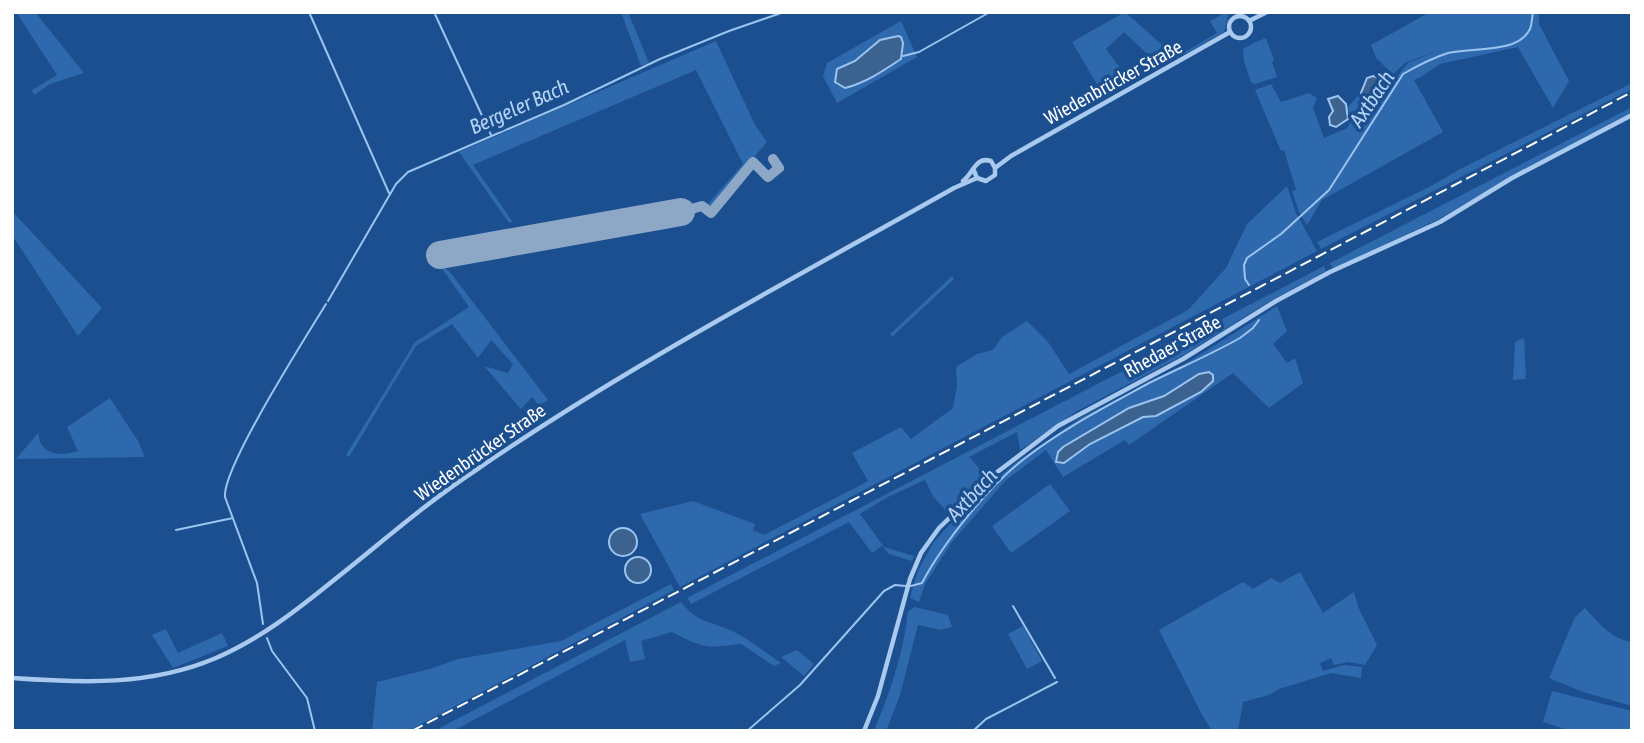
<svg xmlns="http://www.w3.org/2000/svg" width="1644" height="743" viewBox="0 0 1644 743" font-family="'Asap Condensed',sans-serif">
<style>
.green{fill:#2e69ad}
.water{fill:#3c6290;stroke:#9cc4f0;stroke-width:2}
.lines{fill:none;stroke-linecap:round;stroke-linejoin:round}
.stream{stroke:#9cc4f0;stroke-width:2}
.taxiway{stroke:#8da7c7;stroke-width:10}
.runway{stroke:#8da7c7;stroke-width:28}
.minor{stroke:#a9c9ee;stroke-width:4.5}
.rail{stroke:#fff;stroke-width:2;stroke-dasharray:12 5;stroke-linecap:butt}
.labels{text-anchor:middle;stroke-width:7;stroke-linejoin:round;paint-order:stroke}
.street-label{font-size:19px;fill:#fff;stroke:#1b4f8f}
.water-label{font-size:21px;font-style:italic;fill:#b5d3f5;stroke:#1b4f8f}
</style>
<rect width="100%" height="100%" fill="#1b4f8f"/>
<path class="green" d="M16,12H35L84,73L50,84L34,95L32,90L57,75Z
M621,12H628L649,63L641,66Z
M1125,12L1176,57L1217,33L1210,21L1226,12L1229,13L1224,32L1178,58L1175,57L1159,65L1124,32L1106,49L1120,68L1117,72L1128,83L1104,96L1072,42Z
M1430,12H1539V24L1569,81L1553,108L1518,47L1440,64L1421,77L1414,80L1443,132L1322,200L1307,225L1299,212L1292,191L1296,190L1284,150L1281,151L1255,90L1271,84L1281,102L1309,93L1317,98L1313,108L1324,138L1347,128L1351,122L1348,107L1358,96L1367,107L1375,104L1408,63L1439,50L1405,63L1393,74L1376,58L1371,45Z
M901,21L917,57L837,103L823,76L827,63Z
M1266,38L1274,60L1272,62L1277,77L1255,84L1251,82L1244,61L1243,49L1253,43Z
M716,41L755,125L767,142L709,209L706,206L743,164L696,70L473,165L513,222L509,223L459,152Z
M1632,83V89L1321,249L1317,242L1433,185L1460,169Z
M1632,107V114L1521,171L1439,219L1333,269L1330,263Z
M1287,186L1296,213L1317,251L680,587L640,514L693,501L755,524L753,530L764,535L868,481L852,453L901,427L911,439L953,408L957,386L956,367L977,354L993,350L1002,337L1027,321L1048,342L1069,374L1188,310L1226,268L1247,224Z
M12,211L102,308L78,336L12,235Z
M438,263L450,272L548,400L539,406L532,397L521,409L484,366L508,373L513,364L491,340L478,358L452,324L416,346L349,457L346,455L415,342L469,307Z
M1324,266L1326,271L1267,303L1180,357L1079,410L1020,450L1017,432L969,457L987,477L947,512L933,496L925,480L886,498L860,514L884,547L914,556L912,561L889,554L882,546L872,553L849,522L691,604L687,598Z
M952,276L954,279L892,337L890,334Z
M1277,306L1287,331L1273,344L1287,363L1295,358L1303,383L1269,408L1233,373L1129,445L1125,440L1063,477L1046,450L1006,480L952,542L925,584L919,602L910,598L917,573L933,543L964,509L1014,464L1082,417L1185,364Z
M1524,338L1526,379L1513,380L1515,342Z
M110,398L138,441L145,457L16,459L39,432C37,455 61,457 78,451L67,427Z
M1050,484L1070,511L1011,553L992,526Z
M1300,572L1323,613L1354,592L1359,609L1377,645L1365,665L1349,662L1334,665L1331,658L1320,663L1323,671L1344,665L1362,667L1361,678L1331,673L1279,689L1269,695L1243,702L1238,731H1212L1201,713L1159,630L1243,582L1253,589L1271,578L1280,583Z
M671,584L674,590L408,731H372L377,682L430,669L458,659L561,641Z
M681,602C698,624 712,621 734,632C750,640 766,653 781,663L774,666L741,644C705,648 705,649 672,632L641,641L645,659L630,662L625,640L453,731H434Z
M915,607L948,615L952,627L940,630L918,625L900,695L886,731H874C890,692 904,652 908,611Z
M1585,608C1598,622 1612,640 1632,642V706L1583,692L1549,678L1575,617Z
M1023,626L1042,661L1027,669L1008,634Z
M166,629L178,653L222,633L228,646L173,668L152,635Z
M797,650L814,664L804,676L781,657Z
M1552,691L1632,711V731H1570L1543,722Z"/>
<path class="water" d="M898,36L901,37L903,43L901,59C883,71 867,82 845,88L835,82L837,69L855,61L880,40Z
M1373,76L1386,80L1374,102L1367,104L1361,93L1367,78Z
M1338,96L1346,104L1348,119L1336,127L1330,125L1329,117L1333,111L1328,99Z
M1209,372L1213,375V381L1201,392L1156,416L1143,417L1090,444L1064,463L1056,462L1058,452L1063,447L1129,408L1164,396L1199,374Z
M609 542a14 14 0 1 1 28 0a14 14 0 1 1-28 0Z
M625 570a13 13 0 1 1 26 0a13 13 0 1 1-26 0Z"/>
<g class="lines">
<path class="stream" d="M309,12L389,193
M434,12L491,135
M903,56L919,52L990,12
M1249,285L1245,279L1244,265L1247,258L1281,234L1329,190L1403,74C1417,66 1432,58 1448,53C1471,47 1518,54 1530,29C1532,24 1532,17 1533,12
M328,301L396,184L408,172L564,105L660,59L729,31L784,12
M176,530L233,518
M911,586L922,583C943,543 989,486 1024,459C1062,429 1107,406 1149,383C1179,368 1210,355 1240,338L1253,328L1259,320
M1013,606L1055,678
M263,624L257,583L225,497C222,468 306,337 326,304
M267,638L272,651L307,698L315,731
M747,731L800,685L884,591L895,585L906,586
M973,731L986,719L1057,682"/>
<path class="taxiway" d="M681,212L702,206L711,213L753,162L768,177L779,168L773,159"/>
<path class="runway" d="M440,255L681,212"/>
<path class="minor" d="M1229 27a11 11 0 1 1 22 0a11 11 0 1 1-22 0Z
M1249,21L1267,12
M995,168L1011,156L1230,32
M963,181C974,173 975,156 991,161L995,168V175L986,181L977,178L974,171
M12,678C83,683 150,686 216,658C260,639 297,610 334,580C381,543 426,503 476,470C629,365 793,279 954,188L977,178
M864,731L878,696L910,579L921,553L939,528L996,473L1058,426L1183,359L1276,301L1330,272L1440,222L1512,178L1632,115"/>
<path class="rail" d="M412,731L1632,92"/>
</g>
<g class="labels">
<g class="street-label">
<text transform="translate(1113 82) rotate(-29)" y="7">Wiedenbrücker Straße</text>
<text transform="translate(1172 346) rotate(-29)" y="7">Rhedaer Straße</text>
<text transform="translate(480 452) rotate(-35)" y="7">Wiedenbrücker Straße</text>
</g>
<g class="water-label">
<text transform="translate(1372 99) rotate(-56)" y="7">Axtbach</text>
<text transform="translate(519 107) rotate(-24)" y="7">Bergeler Bach</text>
<text transform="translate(972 495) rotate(-47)" y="7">Axtbach</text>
</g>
</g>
<rect width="1644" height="743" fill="none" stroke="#ffffff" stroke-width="28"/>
</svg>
